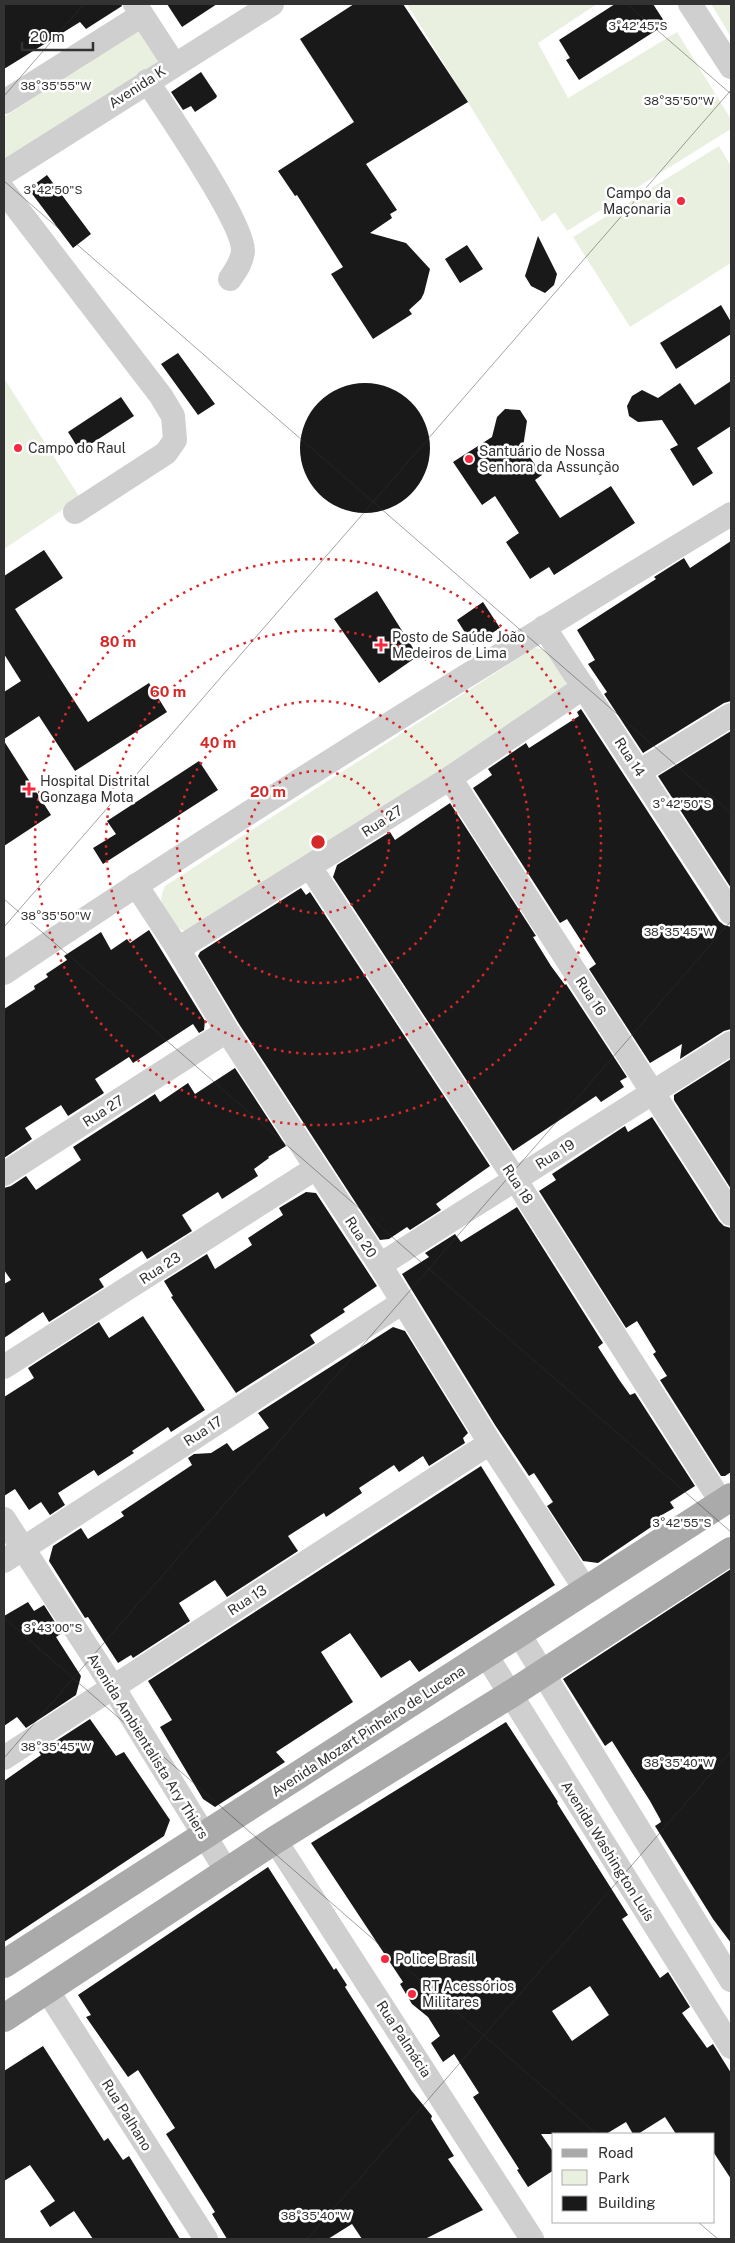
<svg xmlns="http://www.w3.org/2000/svg" width="735" height="2243" viewBox="0 0 735 2243" font-family="'Public Sans',sans-serif">
<style>
.green{fill:#e9f0e0}
.building{fill:#191919;fill-rule:evenodd}
.lines{fill:none;stroke-linecap:round;stroke-linejoin:round}
.minor{stroke:#cfcfcf;stroke-width:24}
.major{stroke:#aaa;stroke-width:28}
.ticks{fill:none;stroke:#323232;stroke-width:1;stroke-opacity:0.45}
.ring{fill:none;stroke:#d62828;stroke-width:2.5;stroke-dasharray:2.5 5}
.poi-dot{fill:#f5293f;stroke:#fff;stroke-width:2}
.labels{text-anchor:middle;stroke-width:5;stroke-linejoin:round;paint-order:stroke}
.street-label{font-size:14px;fill:#323232;stroke:#fff}
.poi-label{font-size:14px;fill:#323232;stroke:#fff;text-anchor:start}
.ticks-label{font-size:12px;text-anchor:middle;fill:#323232;stroke:#fff;stroke-width:5;stroke-linejoin:round;paint-order:stroke}
.centre{fill:#d62828;stroke:#fff;stroke-width:2.5}
.ring-label{font-size:15px;text-anchor:middle;font-weight:bold;fill:#d62828;stroke:#fff;stroke-width:5;stroke-linejoin:round;paint-order:stroke}
</style>
<rect width="100%" height="100%" fill="#fff"/>
<path class="green" d="M407,4H597L538,43L568,98L677,32L731,119V129L567,231L555,212L542,222Z
M711,4H731V37Z
M139,29L162,61L4,164V117Z
M719,146L731,166V263L630,327L573,237Z
M4,378L80,498L4,549Z
M534,648L548,650L564,674L566,684L562,691L194,932C170,932 154,907 165,886Z"/>
<path class="building" d="M4,4H121L122,6L86,29L80,22L4,69Z
M167,4H217L182,27Z
M354,4H403L468,102L366,164L397,210L390,214L392,218L370,233L406,243L430,269L424,293L421,299L409,310L412,314L373,339L331,274L343,267L297,195L295,196L278,171L354,122L300,39Z
M615,4H653L666,24L579,80L566,60L570,58L559,40Z
M201,72L217,96L216,98L195,112L191,106L183,110L171,92Z
M47,175L91,234L73,248L30,191L32,190L31,187Z
M538,236L557,274L554,285L545,293L531,286L525,276Z
M467,245L483,269L460,283L445,259Z
M721,305L731,322V334L676,369L660,343Z
M178,353L215,404L198,415L161,364Z
M731,381V426L697,448L713,473L693,486L670,449L678,445L662,420L638,422L629,416L627,406L632,396L642,390L658,398L680,383L695,405Z
M300 448a65 65 0 1 1 130 0a65 65 0 1 1-130 0Z
M121,397L134,416L80,451L68,432Z
M505,409L520,410L527,421L523,447L542,475L535,480L560,518L611,486L635,523L554,575L549,567L530,579L506,542L519,533L495,496L482,505L453,462L492,437L497,417Z
M731,541V701L724,703L643,753L604,694L607,692L588,664L595,660L577,630L656,579L654,577L684,558L690,568Z
M44,550L63,578L15,609L88,722L149,683L167,712L75,771L39,716L4,739V692L21,681L4,654V576Z
M377,591L418,656L379,683L334,619Z
M483,602L500,628L473,645L457,620Z
M581,709L719,921L724,925L731,927V1029L724,1031L680,1059L682,1044L650,1063L589,969L596,964L567,919L560,923L473,788L492,775L488,769L526,743L529,748L579,716L577,712Z
M731,731V888L658,776Z
M4,741L51,815L4,846Z
M199,761L218,790L103,864L93,848L116,834L107,821Z
M450,803L536,936L533,937L551,966L565,985L566,984L627,1077L620,1081L624,1087L601,1102L596,1096L513,1151L333,877L337,865L390,832L395,840Z
M301,888L306,895L310,892L490,1166L436,1204L441,1210L410,1230L407,1227L389,1239L380,1240L239,1024L198,956L200,952Z
M149,930L205,1021L204,1030L199,1033L193,1024L133,1063L129,1057L95,1079L104,1093L68,1116L61,1105L25,1128L32,1139L4,1158V1009L35,989L34,986L48,977L46,974L67,960L64,956L101,932L111,950L127,939L130,943Z
M731,1059V1189L674,1100V1095Z
M235,1068L286,1146L268,1157L269,1158L254,1169L258,1176L222,1199L218,1192L182,1215L192,1231L149,1258L147,1259L142,1251L99,1279L104,1287L49,1322L43,1312L4,1338V1284L11,1280L4,1270V1188L11,1186L26,1176L36,1190L81,1160L73,1147L155,1094L160,1102L188,1083L195,1094Z
M652,1117L719,1221L724,1226L731,1228V1472L725,1476H721L660,1380L667,1376L653,1354L656,1352L637,1321L626,1328L539,1191L556,1180L552,1174L593,1147L625,1126L628,1132Z
M306,1192L316,1193L377,1286L343,1309L345,1312L310,1335L315,1343L236,1393L171,1297L173,1296L164,1281L207,1254L215,1269L252,1245L248,1238L283,1215L279,1208Z
M517,1207L603,1343L598,1347L620,1381L630,1395L635,1393L695,1486L670,1502L674,1508L655,1519L657,1523L598,1563L583,1561L547,1506L553,1502L534,1473L529,1476L495,1425L402,1274L429,1257L425,1253L455,1234L461,1242Z
M143,1316L205,1410L171,1432L168,1427L132,1451L134,1453L98,1476L94,1470L58,1493L65,1505L50,1515L41,1502L29,1510L15,1489L4,1496V1397L34,1378L28,1368L99,1322L109,1338Z
M393,1327L405,1331L468,1433L463,1438L465,1443L429,1466L423,1456L399,1472L394,1465L359,1488L362,1493L326,1517L324,1513L288,1536L298,1551L227,1597L215,1580L179,1603L190,1621L133,1658L131,1655L118,1663L88,1617L85,1618L49,1561L53,1546L81,1528L88,1539L124,1516L121,1512L192,1465L188,1458L194,1454L211,1453L227,1443L233,1451L269,1428L258,1413Z
M481,1466L555,1585L419,1672L410,1660L381,1678L350,1633L321,1652L353,1702L276,1752L285,1762L215,1807L203,1799L160,1727L172,1720L148,1681Z
M731,1569V1943L713,1919L655,1826L661,1822L660,1819L650,1801L612,1741L605,1746L563,1679Z
M28,1602L34,1611L44,1605L62,1633L56,1637L81,1676L76,1695L26,1728L17,1717L4,1726V1616Z
M90,1719L116,1756L124,1752L170,1820L164,1836L4,1942V1781L41,1755L39,1752Z
M506,1722L558,1802L557,1803L628,1915L622,1919L660,1978L668,1972L690,2007L682,2013L707,2048L713,2044L731,2073V2179L714,2153V2134H676L665,2117L638,2134H633L626,2122L606,2134H541L554,2153V2170L528,2187L517,2170L519,2169L473,2097L479,2093L454,2054L443,2062L431,2043L440,2036L428,2017L412,2004L400,1984L403,1982L311,1843ZM590,1986L609,2015L572,2041L552,2011Z
M268,1867L334,1970L336,1968L347,1985L345,1987L411,2090L432,2116L431,2119L454,2156L448,2159L483,2210L425,2239H362L352,2224L328,2239H227L212,2214L215,2212L166,2134L175,2128L138,2070L128,2077L86,2017L91,2015L78,1995Z
M43,2046L104,2141L108,2138L123,2160L129,2156L180,2239H93L74,2211L50,2227L40,2211L55,2201L30,2165L4,2181V2071Z"/>
<g class="lines">
<path class="minor" d="M135,4L174,64
M690,4L731,67
M147,81C166,110 244,223 243,251C242,262 236,270 230,279
M4,102L142,15
M4,173L272,4
M4,191L161,396L173,416L175,440L166,453L75,512
M544,627L731,913
M639,772L731,715
M450,778L731,1214
M310,867L515,1179L722,1503
M136,885L178,949L227,1031L380,1265L490,1443L586,1590
M178,949L450,778L584,687
M4,973C242,813 486,662 731,514
M4,1174L227,1031
M380,1265L731,1043
M4,1367L316,1168
M4,1519L113,1687L227,1872
M4,1561L403,1302
M519,1634L731,1980
M486,1655L731,2047
M4,1758L490,1443
M275,1840L532,2239
M47,1990L206,2239"/>
<path class="major" d="M4,1964L731,1497
M4,2018L275,1840L511,1694L731,1551"/>
</g>
<path class="ticks" d="M627,4L731,94M4,96L84,4M4,181L731,813M4,899L731,1532M4,927L731,90M4,1618L597,2134M4,1758L731,921M698,2222L718,2239M307,2239L731,1751"/>
<g class="ring">
<circle cx="318" cy="842" r="71"/>
<circle cx="318" cy="842" r="141"/>
<circle cx="318" cy="842" r="212"/>
<circle cx="318" cy="842" r="283"/>
</g>
<g class="poi-dot">
<circle cx="681" cy="201" r="5"/>
<circle cx="18" cy="448" r="5"/>
<circle cx="469" cy="459" r="5"/>
<path d="M378.5 637.5h5v5h5v5h-5v5h-5v-5h-5v-5h5z"/>
<path d="M26.5 781.5h5v5h5v5h-5v5h-5v-5h-5v-5h5z"/>
<circle cx="385" cy="1959" r="5"/>
<circle cx="412" cy="1994" r="5"/>
</g>
<g class="labels">
<g class="street-label">
<text transform="translate(137 87) rotate(-33)" y="5">Avenida K</text>
<text transform="translate(630 757) rotate(57)" y="5">Rua 14</text>
<text transform="translate(382 821) rotate(-33)" y="5">Rua 27</text>
<text transform="translate(591 996) rotate(57)" y="5">Rua 16</text>
<text transform="translate(103 1111) rotate(-33)" y="5">Rua 27</text>
<text transform="translate(555 1154) rotate(-32)" y="5">Rua 19</text>
<text transform="translate(518 1184) rotate(57)" y="5">Rua 18</text>
<text transform="translate(361 1237) rotate(57)" y="5">Rua 20</text>
<text transform="translate(160 1268) rotate(-33)" y="5">Rua 23</text>
<text transform="translate(203 1431) rotate(-33)" y="5">Rua 17</text>
<text transform="translate(247 1600) rotate(-33)" y="5">Rua 13</text>
<text transform="translate(368 1731) rotate(-33)" y="5">Avenida Mozart Pinheiro de Lucena</text>
<text transform="translate(148 1746) rotate(58)" y="5">Avenida Ambientalista Ary Thiers</text>
<text transform="translate(608 1851) rotate(58)" y="5">Avenida Washington Luís</text>
<text transform="translate(404 2039) rotate(57)" y="5">Rua Palmácia</text>
<text transform="translate(127 2115) rotate(58)" y="5">Rua Palhano</text>
</g>
<g class="poi-label">
<text x="671" y="198" text-anchor="end">Campo da<tspan x="671" dy="16">Maçonaria</tspan></text>
<text x="28" y="453">Campo do Raul</text>
<text x="479" y="456">Santuário de Nossa<tspan x="479" dy="16">Senhora da Assunção</tspan></text>
<text x="392" y="642">Posto de Saúde João<tspan x="392" dy="16">Medeiros de Lima</tspan></text>
<text x="40" y="786">Hospital Distrital<tspan x="40" dy="16">Gonzaga Mota</tspan></text>
<text x="395" y="1964">Police Brasil</text>
<text x="422" y="1991">RT Acessórios<tspan x="422" dy="16">Militares</tspan></text>
</g>
</g>
<g class="ticks-label">
<text x="638" y="30">3°42'45"S</text>
<text x="56" y="90">38°35'55"W</text>
<text x="679" y="105">38°35'50"W</text>
<text x="53" y="194">3°42'50"S</text>
<text x="682" y="808">3°42'50"S</text>
<text x="56" y="920">38°35'50"W</text>
<text x="679" y="936">38°35'45"W</text>
<text x="682" y="1527">3°42'55"S</text>
<text x="53" y="1632">3°43'00"S</text>
<text x="56" y="1751">38°35'45"W</text>
<text x="679" y="1767">38°35'40"W</text>
<text x="316" y="2220">38°35'40"W</text>
</g>
<circle cx="318" cy="842" r="8" class="centre"/>
<g class="ring-label">
<text x="118" y="647">80 m</text>
<text x="168" y="697">60 m</text>
<text x="218" y="748">40 m</text>
<text x="268" y="797">20 m</text>
</g>
<rect width="735" height="2243" fill="none" stroke="#323232" stroke-width="10"/>
<rect x="552" y="2133" width="162" height="90" fill="#ffffff" stroke="#adadad"/>
<rect x="562" y="2149" width="25" height="8" fill="#aaaaaa" stroke="#adadad"/>
<text x="598" y="2158" font-size="15" fill="#323232">Road</text>
<rect x="562" y="2170" width="25" height="15" fill="#e9f0e0" stroke="#adadad"/>
<text x="598" y="2183" font-size="15" fill="#323232">Park</text>
<rect x="562" y="2196" width="25" height="15" fill="#191919" stroke="#adadad"/>
<text x="598" y="2208" font-size="15" fill="#323232">Building</text>
<path d="M22 42v8h71v-8" fill="none" stroke="#323232" stroke-width="2.5"/>
<text x="30" y="42" font-size="15" fill="#323232" stroke="#ffffff" stroke-width="4" paint-order="stroke">20 m</text>
</svg>
